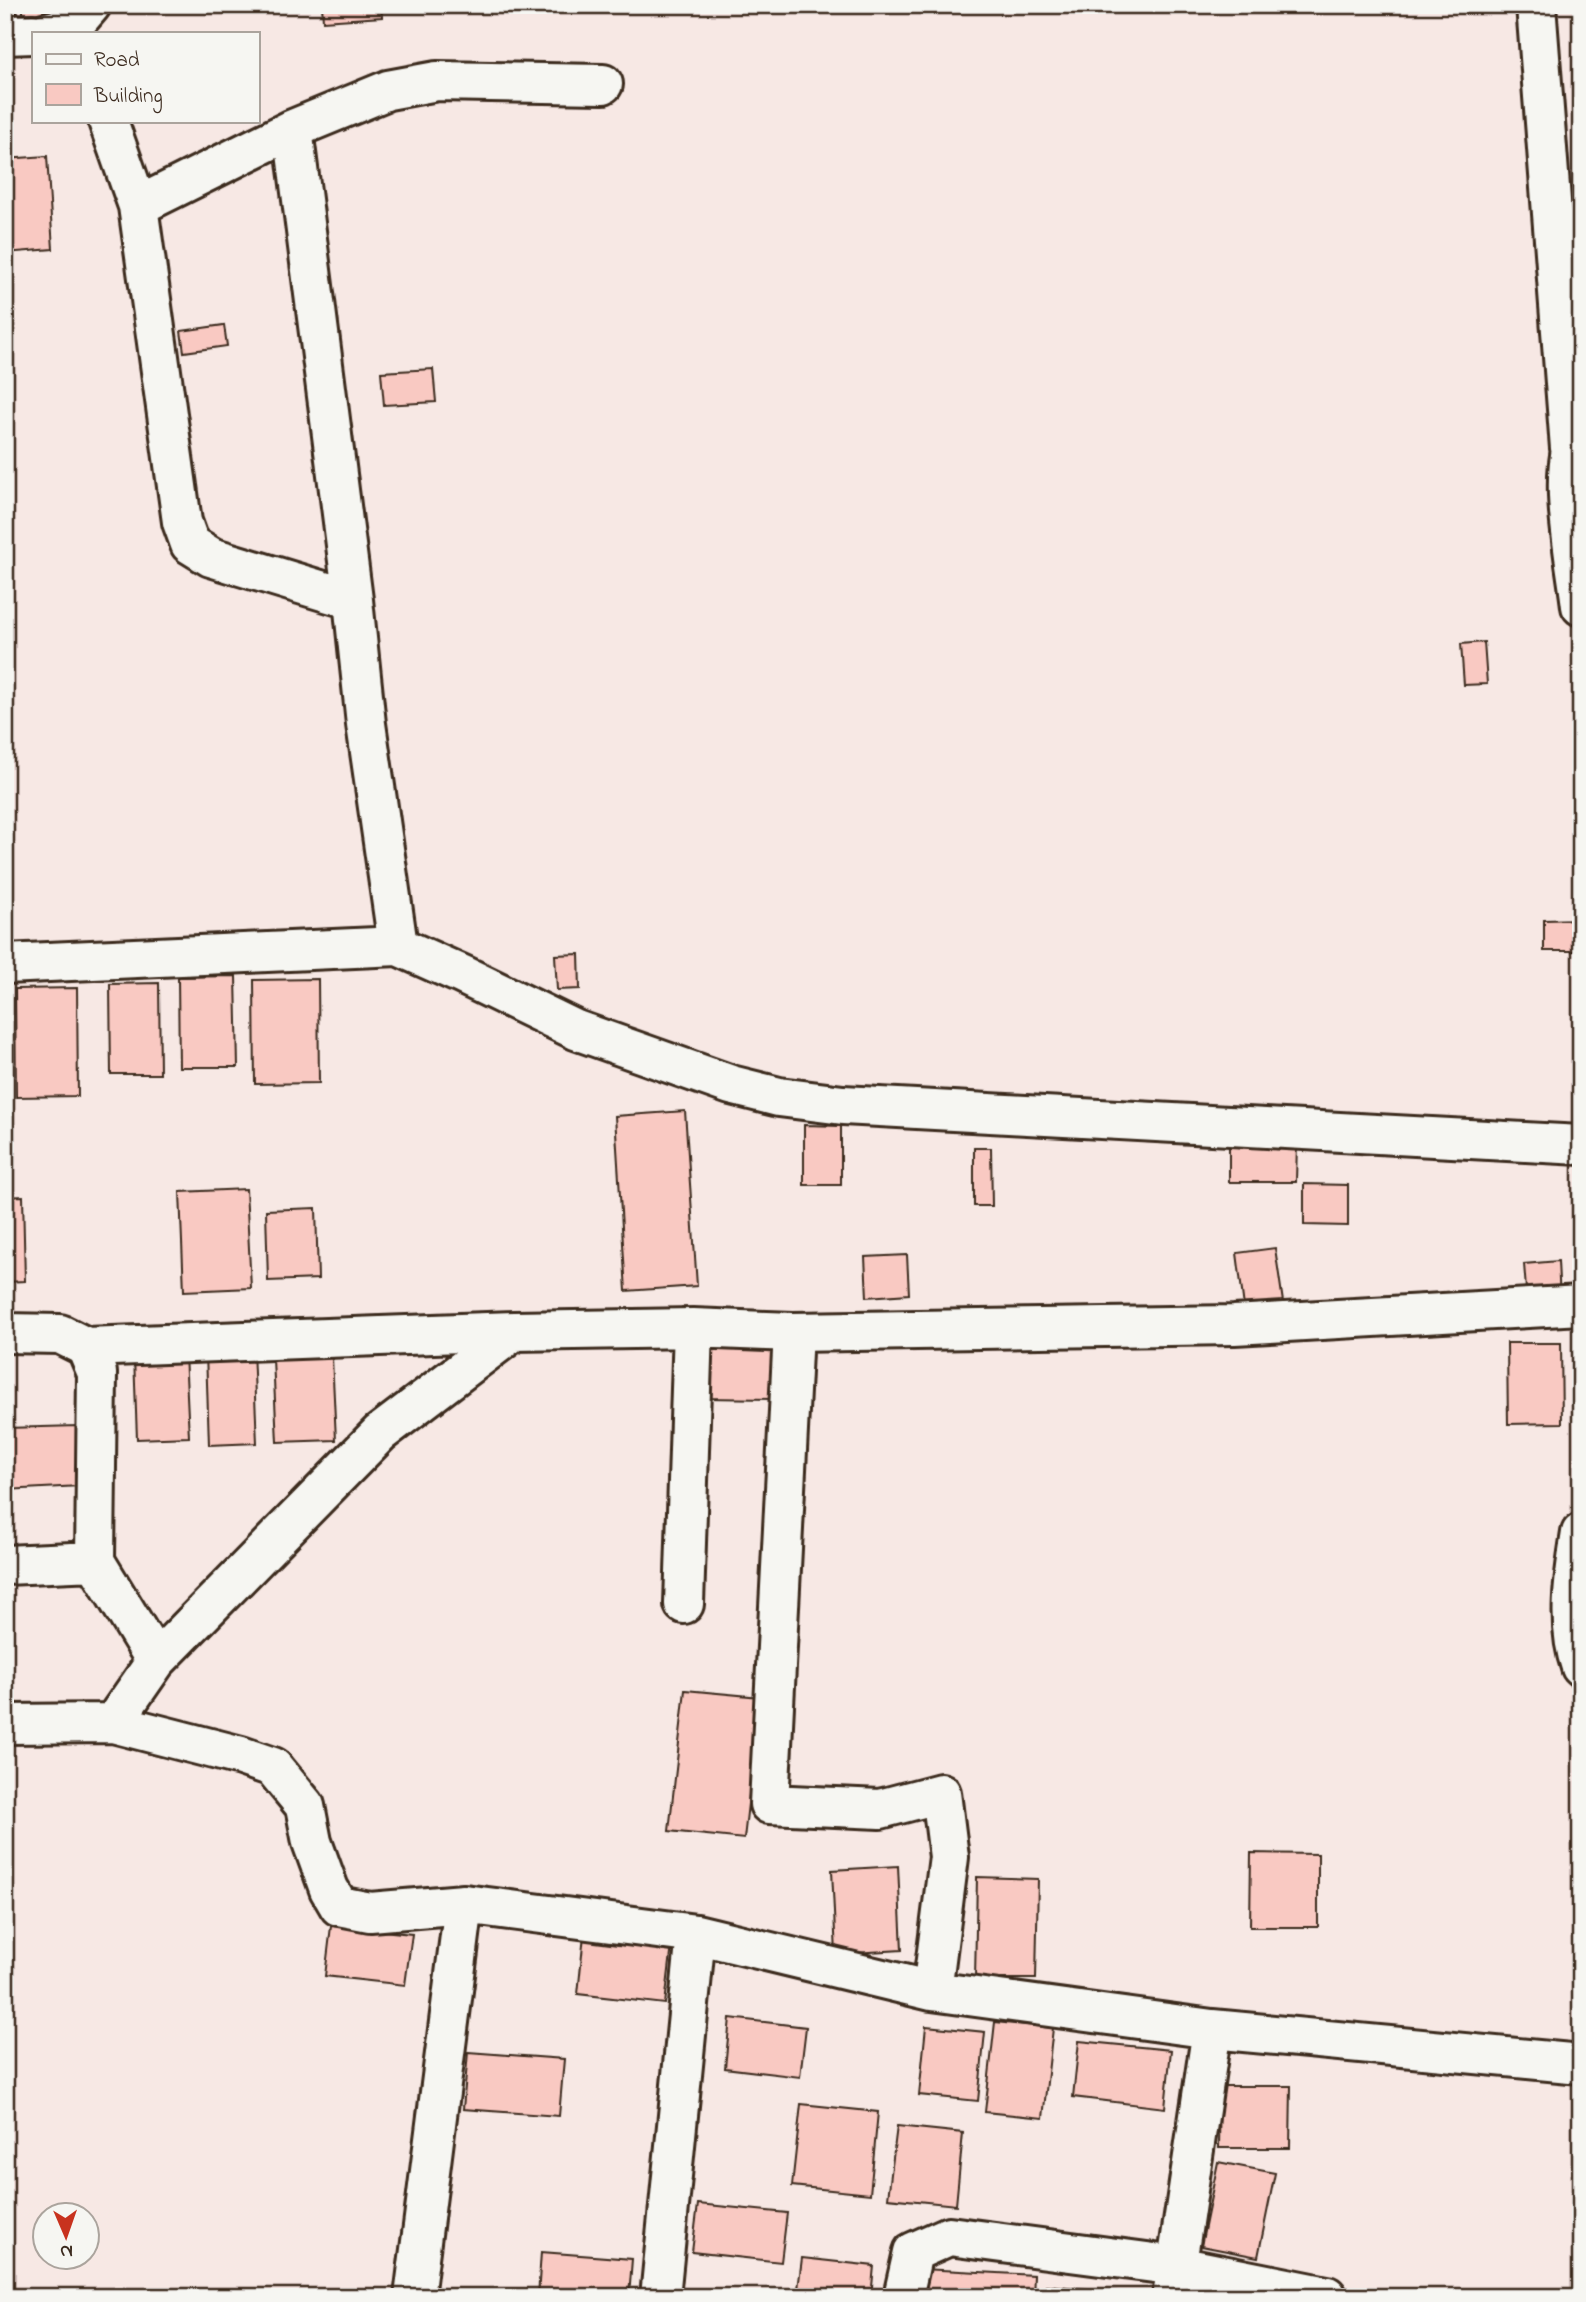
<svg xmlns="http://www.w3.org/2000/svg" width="1586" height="2302" viewBox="0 0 1586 2302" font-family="'Indie Flower',sans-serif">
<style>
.building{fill:#f9c9c2;stroke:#3b2a1e;stroke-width:2}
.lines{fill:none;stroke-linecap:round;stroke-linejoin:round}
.minor-casing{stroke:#3b2a1e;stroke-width:44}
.minor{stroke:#f6f6f2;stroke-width:38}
</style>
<rect width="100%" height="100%" fill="#f7e8e4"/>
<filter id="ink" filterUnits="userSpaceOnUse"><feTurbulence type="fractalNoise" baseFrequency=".0143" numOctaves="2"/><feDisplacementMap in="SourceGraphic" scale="14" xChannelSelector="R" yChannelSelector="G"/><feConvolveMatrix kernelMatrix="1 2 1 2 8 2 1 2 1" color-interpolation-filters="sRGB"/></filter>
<g filter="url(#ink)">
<path class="building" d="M5,5H17V20H5Z
M23,5H75V15L23,16Z
M322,5H381L382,17L323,21Z
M47,156L53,249L5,253V159Z
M224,325L227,346L184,352L181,331Z
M433,369L436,402L384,405L381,372Z
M1484,642L1487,684L1464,685L1461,644Z
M5,815H9L11,929L5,930Z
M1581,919V951H1544V920Z
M579,954L580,989L557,990L555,955Z
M236,976L238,1067H179L178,977Z
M318,979L319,1083L255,1084L254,980Z
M159,983L160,1074H111L110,984Z
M77,988L78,1096L16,1097L15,989Z
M685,1111L697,1286L626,1291L615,1116Z
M804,1125L841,1126V1185H804Z
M1229,1141L1297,1142L1296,1182H1229Z
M974,1148H991L992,1206H974Z
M1304,1184L1348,1185V1226L1304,1225Z
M246,1189L251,1288L184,1291L180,1192Z
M23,1196L25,1281L5,1282V1197Z
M316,1208L318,1279L268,1281L266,1210Z
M1275,1248L1283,1302L1244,1307L1237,1253Z
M907,1255L909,1294L867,1297L865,1257Z
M1558,1261L1560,1300L1527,1302L1524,1264Z
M1507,1343H1561L1562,1423L1508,1424Z
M705,1346H776V1399L705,1398Z
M253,1350L257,1443L209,1445L206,1352Z
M185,1354L189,1437L137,1439L134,1356Z
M332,1357L336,1440L277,1442L273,1359Z
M78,1426L80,1486L5,1490V1428Z
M685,1690L760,1697L744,1839L669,1831Z
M1251,1853L1318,1854V1927H1250Z
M898,1866L902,1950L836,1954L832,1870Z
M977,1877L1038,1879L1036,1979H975Z
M331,1926L412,1934L405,1985L325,1976Z
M584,1935L672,1945L665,2004L578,1994Z
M730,2018L806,2027L800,2077L725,2068Z
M995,2022L1053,2028L1043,2118L985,2112Z
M926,2026L985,2032L978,2101L919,2095Z
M1079,2041L1171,2050L1165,2108L1073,2097Z
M468,2052L564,2059L559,2116L463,2109Z
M1220,2086H1291L1290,2148H1219Z
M801,2104L878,2112L870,2194L792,2186Z
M897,2126L963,2133L956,2205L888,2198Z
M1218,2162L1275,2173L1258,2257L1201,2246Z
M698,2204L787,2213L781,2262L692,2252Z
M541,2252L632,2259L629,2297H538Z
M802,2258L874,2266L871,2297H797Z
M922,2269L1034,2275L1033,2297H920Z
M1046,2285L1129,2293V2297H1044Z"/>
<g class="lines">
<g class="minor-casing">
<path id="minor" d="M1536,5L1570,448
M44,33L74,25L91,5
M5,35L33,34
M108,121L138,206L182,522L190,544L211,557L353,600
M293,129L353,600L366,724L398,946
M138,206L293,129L388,90L437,81L603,84
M1581,426C1554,462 1576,561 1581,606
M5,964L398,946L463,975L576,1030L731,1085L779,1097L843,1105L1581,1145
M793,1332L769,1804L880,1809L941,1793L949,1857L932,1991
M5,1333L60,1334L86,1347L97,1373L95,1561L156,1661
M86,1347L514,1331
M1581,1533C1574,1577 1566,1625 1581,1667
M5,1565L95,1561
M684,1604L693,1328
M113,1723L241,1756L273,1767L305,1806L312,1842L329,1889L339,1906L370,1912L464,1904L414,2297
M5,1724L113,1723L156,1661L380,1433L514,1331L693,1328L793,1332L1234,1325L1581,1305
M464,1904L696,1934
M660,2297L696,1934L932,1991L1212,2029
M903,2297L913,2252L949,2236L1177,2266L1327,2296
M1172,2297L1212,2029L1581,2064"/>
</g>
<use href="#minor" class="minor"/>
</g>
</g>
<rect width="1586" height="2302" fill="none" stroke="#f6f6f2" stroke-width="28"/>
<rect x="14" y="14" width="1558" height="2274" fill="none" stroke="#3b2a1e" stroke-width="2.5" filter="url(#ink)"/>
<rect x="32" y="32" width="228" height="91" fill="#f6f6f2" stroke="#aba49d" stroke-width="2"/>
<rect x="46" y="54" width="35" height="10" fill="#f6f6f2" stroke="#aba49d" stroke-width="2"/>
<text x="94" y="66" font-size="21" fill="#3b2a1e">Road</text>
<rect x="46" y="84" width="35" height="21" fill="#f9c9c2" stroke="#aba49d" stroke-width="2"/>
<text x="94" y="102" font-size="21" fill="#3b2a1e">Building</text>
<g transform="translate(66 2236) rotate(178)"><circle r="33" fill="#f6f6f2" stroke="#aba49d" stroke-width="2"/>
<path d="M0-5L12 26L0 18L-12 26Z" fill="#c8321e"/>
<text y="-10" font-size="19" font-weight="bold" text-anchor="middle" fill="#3b2a1e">N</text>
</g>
</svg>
